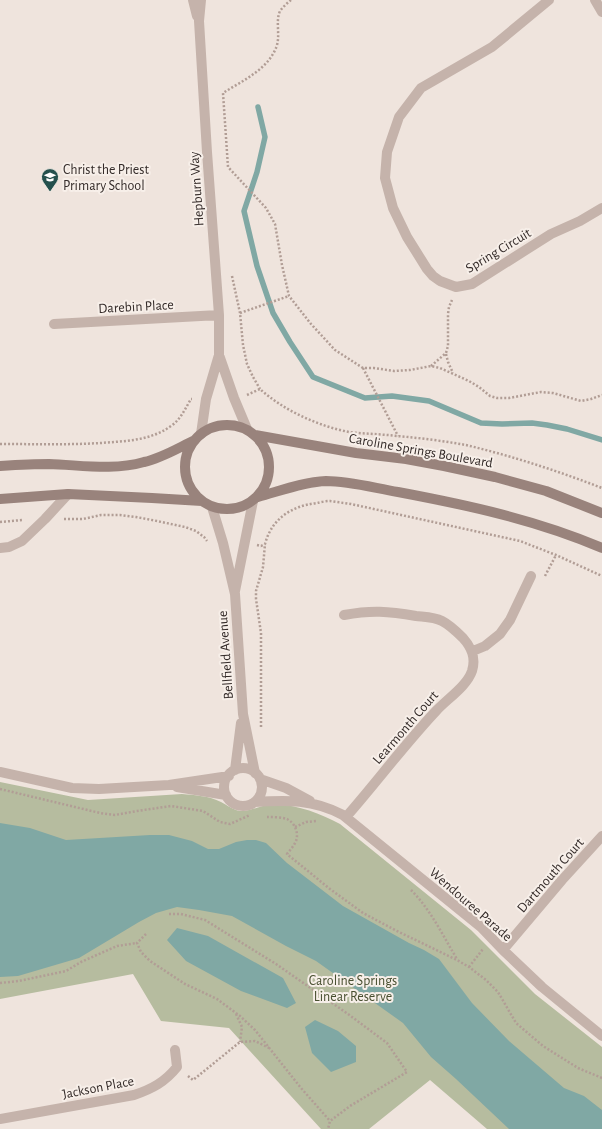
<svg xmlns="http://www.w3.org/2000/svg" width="602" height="1129" viewBox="0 0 602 1129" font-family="'Alegreya Sans',sans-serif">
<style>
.green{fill:#b6bc9f}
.water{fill:#80a8a4}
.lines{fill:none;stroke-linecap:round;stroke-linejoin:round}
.stream{stroke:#80a8a4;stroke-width:5.5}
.path{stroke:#b19d95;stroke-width:2.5;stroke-dasharray:2 2;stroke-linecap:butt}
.minor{stroke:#c5b3ab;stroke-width:10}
.secondary{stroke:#99837c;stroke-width:10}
.labels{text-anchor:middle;stroke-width:4;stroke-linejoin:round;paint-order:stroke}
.poi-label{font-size:14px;fill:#342b29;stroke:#f7efe9;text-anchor:start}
.street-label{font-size:14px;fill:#342b29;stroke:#f7efe9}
.park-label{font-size:14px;fill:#484f30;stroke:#f7efe9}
</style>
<rect width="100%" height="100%" fill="#efe4dd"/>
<path class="green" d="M0,782L88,800L182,794C195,795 209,796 221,802C227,805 233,810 240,811C250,812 260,805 270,805C294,803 319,813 340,824L471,930L535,994L602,1047V1129H487L430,1080L369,1129H321L229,1028L161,1021L133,974L0,999Z"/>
<path class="water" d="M0,823L30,828L66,840L150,835H169L192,841L208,849H219L236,842L247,840H256L266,843L287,863L343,906L409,943L424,950L439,959L472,1003L509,1041L564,1088L584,1096L602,1110V1129H509L456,1079L431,1057L403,1023L316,961L286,946L232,916L199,910L177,907L156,913L139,922L79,958L18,976L0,977Z
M177,928L208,936L283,978L296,1003L287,1008L241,991L186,961L167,940Z
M315,1020L338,1031L356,1046V1062L331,1072L312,1053L305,1027Z"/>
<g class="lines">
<path class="stream" d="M258,107L265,137L257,172L244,211L257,266L273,313L290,342L313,377L365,398L392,396L429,401L481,423L502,424L532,423L547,425L567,429L602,440"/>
<path class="path" d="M291,0C287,3 283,7 280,11C275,22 281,36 276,48C267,70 242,81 223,93L228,167L266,208L275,224L282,265L289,296L311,324L335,350L363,368H374L394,371L410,370L431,366L440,368L469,381L479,387L490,396L497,398H509L541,392L553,393L581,401L591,399L602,395
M232,276L240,313L243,345L247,364L253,377L260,389
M240,313L289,296
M446,354L448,362L453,373
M431,366L446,353L448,346V314L449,307L452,300
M363,368L398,436
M247,395L260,389C283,410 318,426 349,432C365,434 381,434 397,436C420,438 444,441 466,445C512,456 558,471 602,488
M0,444C34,444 67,445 101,443C125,441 150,441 171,426C181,419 185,409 191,399H192
M64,519H83L101,515H120L136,517L157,521L185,527L196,531L204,537L207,541
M0,522L23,520
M257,545L261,546L265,544C272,518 292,506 317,503C321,502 326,501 330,501C337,502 344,503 351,504L520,541L556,555L602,576
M545,576L556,555
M261,727V633L256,599V591L263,567L265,544
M0,789L100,813L115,815L137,811L171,806L203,811L220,822L230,824L250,815
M267,817C273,817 281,817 287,819C295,823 299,833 296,841C294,846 290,850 287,854L330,889L363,913L397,931L457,960L469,967L486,980L498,992L516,1023L543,1046L578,1068L602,1078
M295,827L306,822L317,821
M411,890C431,910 443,936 457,959
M169,914H181L205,920L276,964L348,1014L387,1043L407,1072L350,1106L330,1121L328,1129
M146,934L137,943L141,952L150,961L185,984L217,999L240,1016L255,1030L301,1088L330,1121
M469,967L483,949
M0,983L19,981L66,971L81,962L117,946L137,943
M236,1014L242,1027L240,1042
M188,1076L193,1080L240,1042L255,1041L269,1048"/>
<path class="minor" d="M193,0L197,16
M549,0L492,47L421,88L399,117L387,152L385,178L393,208L407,237L427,269L433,276L440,281L456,287L472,284L551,234L580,221L602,208
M595,0L602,12
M54,324L219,315
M219,355L234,398L247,429
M201,434L206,399L219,355V315L207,152L199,21L201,0
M212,507L223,543L235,594L243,714L255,773
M0,548L9,547L22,541L45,519L68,494
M235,591L253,501
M344,615C371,610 388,611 416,616C424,617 434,617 442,621C450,625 457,632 463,638C472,648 476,658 472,671C467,686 447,699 436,711C404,745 376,783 346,817
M473,651L485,646L500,634L510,620L531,576
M224 787a19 19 0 1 1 38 0a19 19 0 1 1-38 0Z
M235,770L241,723
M0,772L72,788L99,789L169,785L229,776
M260,779L286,788L310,801
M177,787L226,795
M255,802C287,800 313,799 343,815L481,927L503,950L542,987L602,1036
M503,950L562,880L602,836
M0,1119L134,1095C152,1089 165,1082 177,1067L175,1050"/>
<path class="secondary" d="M185 467a42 42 0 1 1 84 0a42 42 0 1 1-84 0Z
M255,435L356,453L406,459L444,466L495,477L546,491L602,513
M0,466C16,465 33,464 49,464C81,465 113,471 144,462C162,458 178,448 195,440
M258,497C280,491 303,482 326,481C350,481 374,488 398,492C467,505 537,520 602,548
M0,499L68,494L152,498L202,501"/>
</g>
<defs>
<g id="school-pin" transform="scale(0.9)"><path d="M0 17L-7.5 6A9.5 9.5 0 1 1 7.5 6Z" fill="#24504d" stroke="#f7efe9"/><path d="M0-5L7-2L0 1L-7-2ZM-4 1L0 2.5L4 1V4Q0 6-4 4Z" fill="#fff"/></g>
</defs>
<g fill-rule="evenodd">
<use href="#school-pin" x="50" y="177"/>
</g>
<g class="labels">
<g class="poi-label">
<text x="63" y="174">Christ the Priest<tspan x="63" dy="16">Primary School</tspan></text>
</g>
<g class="street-label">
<text transform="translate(196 189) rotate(-94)" y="5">Hepburn Way</text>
<text transform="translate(498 250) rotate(-31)" y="5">Spring Circuit</text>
<text transform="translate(136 306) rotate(-3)" y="5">Darebin Place</text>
<text transform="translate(421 450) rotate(10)" y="5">Caroline Springs Boulevard</text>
<text transform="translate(225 655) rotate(-94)" y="5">Bellfield Avenue</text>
<text transform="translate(405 727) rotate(-49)" y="5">Learmonth Court</text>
<text transform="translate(550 875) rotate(-49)" y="5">Dartmouth Court</text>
<text transform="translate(471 904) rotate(41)" y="5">Wendouree Parade</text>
<text transform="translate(98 1087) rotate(-11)" y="5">Jackson Place</text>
</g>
<g class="park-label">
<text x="353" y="985">Caroline Springs<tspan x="353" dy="16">Linear Reserve</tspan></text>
</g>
</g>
</svg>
